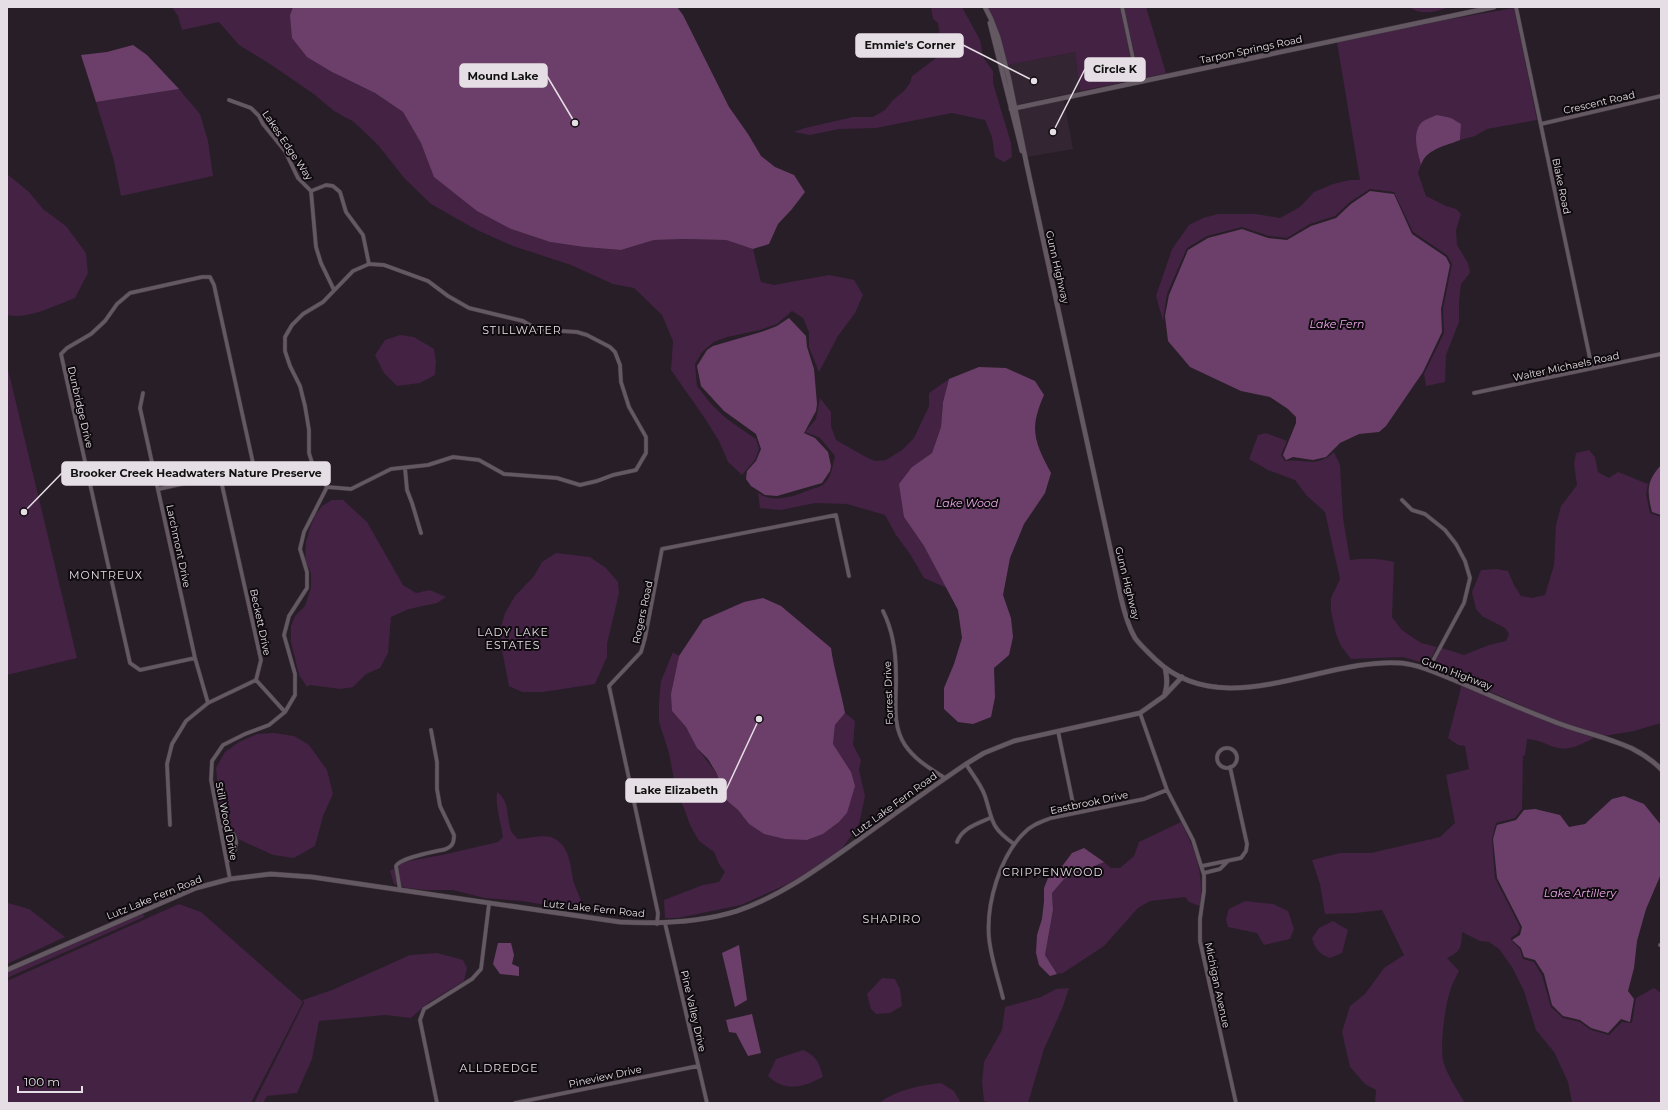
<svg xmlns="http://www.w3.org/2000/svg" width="1668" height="1110" viewBox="0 0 1668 1110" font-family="Montserrat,sans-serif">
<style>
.built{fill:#342533}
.green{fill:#432243}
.water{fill:#6c3f6b}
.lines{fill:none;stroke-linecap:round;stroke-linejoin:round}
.street-casing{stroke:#433b43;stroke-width:4.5}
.secondary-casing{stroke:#433b43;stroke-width:5.5}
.street{stroke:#645863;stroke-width:3.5}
.secondary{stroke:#645863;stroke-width:4.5}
.labels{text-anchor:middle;stroke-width:4;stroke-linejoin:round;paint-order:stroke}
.street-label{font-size:10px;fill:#e5dee4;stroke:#0e0a0e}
.water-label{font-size:11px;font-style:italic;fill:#eea8eb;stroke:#0e0a0e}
.neighbourhood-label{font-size:11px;letter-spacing:1px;fill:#e5dee4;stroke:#0e0a0e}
.leader{fill:none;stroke:#e5dee4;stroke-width:1.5}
.callout-dot{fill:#e5dee4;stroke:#0e0a0e;stroke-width:1.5}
.callout{fill:#e5dee4;stroke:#e5dee4;stroke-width:1.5}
.callout-label{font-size:11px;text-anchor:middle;font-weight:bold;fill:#111}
</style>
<rect width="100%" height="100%" fill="#281e27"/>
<path class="built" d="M1075,52L1080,91L1017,105L1008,65Z
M1069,99L1064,101L1073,149L1027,157L1018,110Z"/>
<path class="green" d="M172,7H293L290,15L332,72L375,93L403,112L421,143L511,229L550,242L584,247L621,250L654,240L685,239L726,240L753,249L761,282L774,285L829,275L854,280L863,295L855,313L838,336L819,372L809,347V332L803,318L792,311L777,324L760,330L727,337L714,342L702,352L695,364L697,386L712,405L727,419L756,439L759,449L755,460L742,475L728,462L719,441L706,420L671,370L673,341L662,315L634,288L613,284L571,265L513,246L477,230L431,204L405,179L378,145L354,122L334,111L315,95L270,64L239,45L219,22L182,30L178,16Z
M931,7H962L980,40L983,57L993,71V83L1011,143L1012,157L1004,162L995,157L992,137L985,120L952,113L876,128L839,129L810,135L794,132L805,128L853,117H873L885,110L893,100L904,91L910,83L912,76L936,58L934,46L940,37L938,23L933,19Z
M987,7H1120L1135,80L1080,91L1075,52L1008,65L997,27Z
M1124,7H1146L1166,73L1140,79Z
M1409,7H1449C1436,12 1421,16 1409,7Z
M1514,8L1537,120L1487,129L1475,136L1460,140L1461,124L1422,122L1417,130L1416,141L1421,165L1418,173L1426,196L1446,206L1456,209L1461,214L1456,230L1457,245L1468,263L1470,273L1461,284L1459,302V322L1446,355L1445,382L1426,386L1424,374L1444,333L1443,309L1452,264L1447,255L1413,232L1394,192L1370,189L1350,202L1335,216L1310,224L1287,238L1269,236L1242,227L1207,236L1187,248L1167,294L1163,321L1156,296L1172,249L1189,225L1203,218L1218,214H1256L1280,218L1300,207L1314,192L1333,184L1350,180H1360L1337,42L1445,20Z
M179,89L200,114L208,141L213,176L121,196L114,161L96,102Z
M7,174L29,192L43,209L66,226L86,253L88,273L75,298C56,305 28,320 7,315Z
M400,335L414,337L434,349L436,361L435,375L420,383L397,386L384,373L375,355L385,340Z
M7,365L77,658L7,675Z
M949,379L943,402L941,427L932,453L912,467L904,517L924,546L947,588L924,578L910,554L896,535L885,515L847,504L815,503L781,510L760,508L758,493C774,504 795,496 812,489C815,488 820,487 823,485C831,478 833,465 835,456L820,438L805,432L816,419L820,398L831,412V426L836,440L866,457L875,461L886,460L902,450L914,438L929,406V393Z
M1266,433L1287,441L1281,455L1285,461C1305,458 1316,469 1334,452L1340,465L1343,518L1350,560C1366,558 1378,558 1394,562L1392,617L1402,630L1421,643L1437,647L1428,664L1402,657L1351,659L1341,646L1336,634L1331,611V598L1340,579L1325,512L1307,496L1295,480L1268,470L1249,459L1258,435Z
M1589,450L1595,457L1598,472L1609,478L1618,472L1648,484L1646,494L1650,513L1661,517V723L1634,731L1604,736L1551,718L1447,673L1441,668L1432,665L1442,648L1464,655L1489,645L1506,641L1509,634L1505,628L1482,616L1476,609L1472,592L1481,570L1497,569L1508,571L1514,585L1521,596L1532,598L1545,595L1554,565L1556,525L1561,506L1577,485L1574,464L1576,453Z
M332,500H343L367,522L403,585L416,593L430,590L446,597L437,603L409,609L391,617L388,653L380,668L366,674L353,687L341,689L310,685L307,687L299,675L291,642V626L295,616L305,606L311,588V573L305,560L306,542L310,528L315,515L322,506Z
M556,553L590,557L606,568L618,582L619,593L607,644V657L595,684L543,692H522L509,686L501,645V627L505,613L515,596L534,576L542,562Z
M673,652L679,656L672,711L686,727L698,749L717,774L725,799L738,810L749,824L764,834L807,840L823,834L839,822L847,813L850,801L840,757L833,744L835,725L845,713L855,721L853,745L861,760L859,770L865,796L859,824L844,846L836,854L815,868L788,884L741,905L678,918H665L664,900L703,885L719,882L725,872L719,864L714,852L699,841L690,825L684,808L676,791L669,753L659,722V702L661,681Z
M1458,683L1550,723L1594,738C1583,743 1570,751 1558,748C1545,745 1542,740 1527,739L1525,755L1523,756L1522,809L1515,818L1496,823L1492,839L1495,878L1520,927L1518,933L1511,938V940L1520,949L1523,959L1534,962L1542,975L1551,1007L1563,1018L1580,1022L1591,1030L1609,1035L1622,1022L1632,1023L1636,998L1654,988L1661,993V1103H1572L1568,1082L1554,1052L1536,1030L1524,991L1512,967L1499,949L1489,942L1480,941L1462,932C1461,947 1462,951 1447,958L1459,971C1456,977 1452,984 1450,991C1445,1007 1439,1048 1444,1064C1449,1078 1458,1091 1465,1103H1375L1376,1090L1365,1084L1350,1067L1342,1032L1350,1006L1365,994L1384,968L1404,955L1382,910L1356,913L1325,914L1320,884L1312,860L1340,853H1371L1440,837L1455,823L1446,775L1469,769L1465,746L1458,745L1448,738L1460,692L1461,685Z
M274,733L294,736L309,745L327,770L333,794L323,816L315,846L294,858L273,855L240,840L230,831L221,818L216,768L225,752L239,742L257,734Z
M497,792C509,800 507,815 510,828C511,832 515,836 518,839C528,839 546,833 555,839C571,848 570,868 574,883C576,889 579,895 581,901L576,910L522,901L484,898L453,890H426L407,888L394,884L390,871L404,862L447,854L498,842L503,837C501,824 495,804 497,792Z
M1181,822C1196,851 1204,873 1200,906L1189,902L1185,897L1150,901L1138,908L1104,946L1063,973L1057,974L1045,955L1053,910L1052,893L1064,879L1104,862L1111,868H1120L1134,856L1139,842Z
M7,901L8,903L29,909L65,937L7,964Z
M1245,901L1273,904L1288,911L1294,929L1290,939L1264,945L1257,933L1228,927L1226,919L1229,909Z
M179,904L201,912L303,1002L251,1103H7V981Z
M143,914L144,917L7,978V972Z
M1333,921L1348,930L1342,953L1330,958C1320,954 1315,950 1312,938L1319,928Z
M437,953L463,960L467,968L464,981L428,1003L411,1018L385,1015L319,1021L312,1059L297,1093L267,1096L263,1103H254L304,1003L303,1000L332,990L410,955Z
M882,978L895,979L900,989L902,1006L890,1013L876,1014L871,1009L867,994Z
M1069,988L1062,1009L1044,1049L1028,1103H991L984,1101L982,1082L984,1062L1002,1030L1005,1007L1041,997L1056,989Z
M803,1050C817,1057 819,1062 823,1077C803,1087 786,1093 768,1076L776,1059Z
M941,1083L954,1091L961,1103H879C896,1090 920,1085 941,1083Z"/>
<path class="water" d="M293,7H677L683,15L729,107L748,134L761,156L775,167L794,175L805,192L792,209L778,224L769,244L753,249L726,240L685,239L654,240L621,250L584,247L550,242L511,229L477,211L434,177L421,143L403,112L375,93L332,72L307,57L292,38L290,15Z
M133,45L147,55L179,89L96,102L81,55L107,52Z
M1437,115L1451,118L1461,124L1460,140C1445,146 1426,149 1421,165C1418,152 1411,133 1422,122C1426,119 1432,117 1437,115Z
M1370,191L1394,194L1412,234L1446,257L1450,265L1441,309L1442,332L1423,372L1386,426L1379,432L1359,434L1340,443L1326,457L1313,460L1293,457L1286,460L1283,455L1296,423V417L1288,409L1270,397L1241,391L1190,367L1168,341L1165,316L1169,295L1188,250L1208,238L1242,229L1268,238L1287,240L1311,226L1336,218L1351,204Z
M789,318L806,336L807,347L814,369L817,404L816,411L804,433L815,438L828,452L831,466L830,471L822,483L777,496L765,495L751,486L746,479L747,471L756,461L761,449L756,434L724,411L701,386L697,366L707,350L713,346L761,332L777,326Z
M979,367L1006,368L1035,381L1044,395C1029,429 1034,441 1051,473L1045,493L1024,524L1010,558L1003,595L1011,618L1013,637L1009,655L994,668L995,697L991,717L973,724L958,722L944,709V688L954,664L962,638L958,610L924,546L904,517L899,484L912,467L932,453L941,427L943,402L949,379Z
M1661,465V515L1652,512C1647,491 1646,482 1661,465Z
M763,598L781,606L831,648C834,670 841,691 845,713L835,725L833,744L851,772L855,786L847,813L839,822L823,834L807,840L785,839L764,834L749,824L738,810L725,799L717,774L708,759L697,748L686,727L672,711L671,694L679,656L703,620L744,602Z
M1624,796L1644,804L1661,825V874L1646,909L1637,941L1634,968L1628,991L1634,999L1630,1022L1621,1019L1608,1033L1591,1028L1580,1020L1563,1016L1552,1005L1544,974L1535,960L1524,957L1521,948L1512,940L1520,935L1522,927L1497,878L1493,839L1497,825L1516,820L1524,810L1535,809L1560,815L1569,827L1585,824L1612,799Z
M1084,848L1104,862L1064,879L1052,893L1053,910L1045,955L1057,974L1050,976L1039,965L1036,953L1037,935L1042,919L1044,901V888L1048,878L1060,869L1072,853Z
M498,943H511L514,955L512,964L519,967V976L500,974L493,964Z
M739,945L747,1000L735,1007L722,953Z
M752,1014L761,1053L748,1056L736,1033L729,1032L726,1020Z"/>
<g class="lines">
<g class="street-casing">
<path id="street" d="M1122,7L1138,82
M1516,7L1592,368
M229,100L251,108L259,116L263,124L285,151L298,178L311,191
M1541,124L1661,96
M369,264L384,265L428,281L448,296L469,308L523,321L535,328L546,330L577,332L587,335L610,347L615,352L620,365L621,382L629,407L646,437V453L636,470L613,475L597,481L580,485L557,478L504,474L479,460L453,457L428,465L391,469L351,489L327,487L314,469L309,453V430L305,406L300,386L290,366L285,351V337L292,325L303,314L323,302L353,271Z
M334,290L321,263L316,247L311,191L326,185L333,186L340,192L346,212L363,235L369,264
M143,393L140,408L195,658L208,703
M1474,393L1661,354
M405,468L407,490L412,503L421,533
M159,489L244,470L249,468L253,463L214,285L210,277H202L130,293L117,304L105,321L91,334L67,348L61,354L130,663L140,670L195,658
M1402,500L1412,510L1425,514L1445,530L1456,544L1465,561L1470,578L1464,603L1428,670
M883,611C893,631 896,652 896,674C897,698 891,724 905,745C915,760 931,769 945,778
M256,680L285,712
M1140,713L1167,790L1193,840L1204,875V891L1200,919V941L1236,1103
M1058,731L1075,813
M1217 758a10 10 0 1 1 20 0a10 10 0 1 1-20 0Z
M966,764C972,774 981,784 985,796C993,821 990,827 1014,844
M170,825L167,764L172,744L186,721L208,703L256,680L261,660L220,476
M220,826C240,832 240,848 227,862
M957,842C962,828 977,824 990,818
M1202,866L1241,858L1246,851L1247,844L1230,767
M1204,873L1220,869L1227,862
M230,879L211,780L212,761L223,745L245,734L269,725L285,712L295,695V674L284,635L289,616L307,588V572L300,549L304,532L327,487
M400,890L396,866C401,857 435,852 446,849C453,846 454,842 454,835L440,806L437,789V762L431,730
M665,923L707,1103
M657,924L658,913L609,686L641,652L645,638L662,549L836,515L849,576
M1660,945H1661
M1003,998C998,978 991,958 989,938C986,904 1000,856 1024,833C1031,825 1041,822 1051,818L1144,799L1167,790
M437,1103L420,1020L424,1009L472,979L481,969L489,904
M515,1103L698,1066"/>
</g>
<g class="secondary-casing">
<path id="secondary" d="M985,7L991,19L998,37L1009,79L1027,166L1121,598C1124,611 1128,626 1135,638C1141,646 1149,653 1156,660C1223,724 1324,657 1401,663C1421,665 1441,675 1459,682C1489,695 1519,708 1550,720C1576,731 1605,736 1631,748C1641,753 1653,761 1661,769
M990,23L1022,151
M1011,109L1494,7
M1165,668C1167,677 1168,684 1165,693
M7,970L196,888L230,879L271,874L312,877L620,922C659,924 699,923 737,911C781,896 819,868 857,841C893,815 929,789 966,764L984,753L1014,741L1140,713L1164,696L1182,677"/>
</g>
<use href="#street" class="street"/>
<use href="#secondary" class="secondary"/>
</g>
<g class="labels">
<g class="street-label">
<text transform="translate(1251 49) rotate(-12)" y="4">Tarpon Springs Road</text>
<text transform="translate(1599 102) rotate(-13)" y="4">Crescent Road</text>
<text transform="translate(288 145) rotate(56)" y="4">Lakes Edge Way</text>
<text transform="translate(1562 186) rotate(78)" y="4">Blake Road</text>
<text transform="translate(1058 267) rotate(77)" y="4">Gunn Highway</text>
<text transform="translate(1566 366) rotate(-12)" y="4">Walter Michaels Road</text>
<text transform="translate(81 407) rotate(77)" y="4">Dunbridge Drive</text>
<text transform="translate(179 546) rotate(78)" y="4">Larchmont Drive</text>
<text transform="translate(1128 583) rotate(76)" y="4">Gunn Highway</text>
<text transform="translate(642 612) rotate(-78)" y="4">Rogers Road</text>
<text transform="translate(261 622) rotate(78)" y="4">Beckett Drive</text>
<text transform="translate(1457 673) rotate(21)" y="4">Gunn Highway</text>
<text transform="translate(888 693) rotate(-92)" y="4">Forrest Drive</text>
<text transform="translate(1089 802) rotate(-12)" y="4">Eastbrook Drive</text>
<text transform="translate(894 804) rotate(-36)" y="4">Lutz Lake Fern Road</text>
<text transform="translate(227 821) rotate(79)" y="4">Still Wood Drive</text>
<text transform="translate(154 897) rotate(-22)" y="4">Lutz Lake Fern Road</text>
<text transform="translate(594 908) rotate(6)" y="4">Lutz Lake Fern Road</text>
<text transform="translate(1218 985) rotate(78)" y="4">Michigan Avenue</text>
<text transform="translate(694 1011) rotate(77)" y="4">Pine Valley Drive</text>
<text transform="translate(605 1076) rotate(-12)" y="4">Pineview Drive</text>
</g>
<g class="water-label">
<text x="1337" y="328">Lake Fern</text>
<text x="967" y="507">Lake Wood</text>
<text x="1580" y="897">Lake Artillery</text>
</g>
<g class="neighbourhood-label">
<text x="522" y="334">STILLWATER</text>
<text x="106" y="579">MONTREUX</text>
<text x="513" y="636">LADY LAKE<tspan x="513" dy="13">ESTATES</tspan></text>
<text x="1053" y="876">CRIPPENWOOD</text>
<text x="892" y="923">SHAPIRO</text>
<text x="499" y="1072">ALLDREDGE</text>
</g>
</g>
<path class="leader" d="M1034 81L963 45M1053 132L1085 69M575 123L547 76M24 512L62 473M759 719L726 790"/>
<g class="callout-dot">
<circle cx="1034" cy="81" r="4"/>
<circle cx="1053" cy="132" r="4"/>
<circle cx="575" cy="123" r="4"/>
<circle cx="24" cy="512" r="4"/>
<circle cx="759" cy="719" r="4"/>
</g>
<g class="callout">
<rect x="856" y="34" width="107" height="23" rx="4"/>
<rect x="1085" y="58" width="60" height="23" rx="4"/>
<rect x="460" y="64" width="87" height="23" rx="4"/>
<rect x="62" y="462" width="268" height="23" rx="4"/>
<rect x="626" y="779" width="100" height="23" rx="4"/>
</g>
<g class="callout-label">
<text x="910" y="49">Emmie's Corner</text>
<text x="1115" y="73">Circle K</text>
<text x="503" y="80">Mound Lake</text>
<text x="196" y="477">Brooker Creek Headwaters Nature Preserve</text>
<text x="676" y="794">Lake Elizabeth</text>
</g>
<rect width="1668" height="1110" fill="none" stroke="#e5dee4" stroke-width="16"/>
<path d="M18 1086v6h64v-6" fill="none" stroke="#e5dee4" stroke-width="2"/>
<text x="24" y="1086" font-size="12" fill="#e5dee4" stroke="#0e0a0e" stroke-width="3" paint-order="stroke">100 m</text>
</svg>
